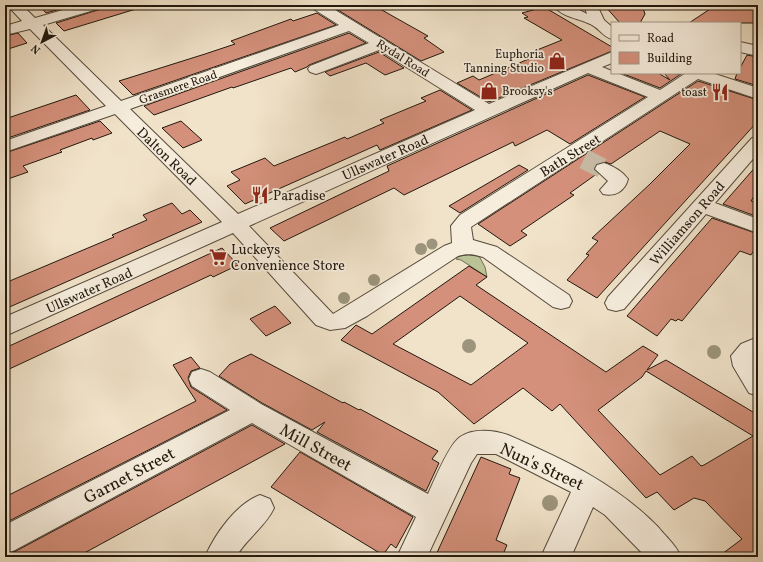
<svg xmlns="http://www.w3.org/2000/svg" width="763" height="562" viewBox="0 0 763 562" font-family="Vollkorn,serif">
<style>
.green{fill:#bbc396;stroke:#6e6e52}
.building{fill:#d4907b;stroke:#21180d;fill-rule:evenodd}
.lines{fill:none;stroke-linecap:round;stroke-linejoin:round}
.minor-tunnel{stroke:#c7baa4;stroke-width:20;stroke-dasharray:20 10;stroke-linecap:butt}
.minor-casing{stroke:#554b3c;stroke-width:2}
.minor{fill:#f6eddd;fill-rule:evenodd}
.tree{fill:#9c947c}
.labels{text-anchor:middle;stroke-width:3.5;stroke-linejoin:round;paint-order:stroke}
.far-poi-label{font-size:12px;fill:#21180d;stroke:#f6eddd;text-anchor:end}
.far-street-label{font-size:12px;fill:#21180d;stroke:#f6eddd}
.street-label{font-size:14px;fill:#21180d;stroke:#f6eddd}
.poi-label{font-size:14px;fill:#21180d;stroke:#f6eddd;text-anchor:start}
.near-street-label{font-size:17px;fill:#21180d;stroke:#f6eddd}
</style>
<rect width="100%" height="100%" fill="#f1e3ca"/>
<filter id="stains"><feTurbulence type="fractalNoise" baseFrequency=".005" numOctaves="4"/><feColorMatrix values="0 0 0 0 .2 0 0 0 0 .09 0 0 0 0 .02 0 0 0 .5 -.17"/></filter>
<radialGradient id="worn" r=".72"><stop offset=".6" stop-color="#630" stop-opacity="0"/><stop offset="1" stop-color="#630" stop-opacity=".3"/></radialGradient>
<path class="green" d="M469,254L479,256L485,267L487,277L461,260L456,259L460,256Z"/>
<path class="building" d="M39,5H75L46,13Z
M104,5H135L136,9L64,31L56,23L101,9Z
M340,5H373L428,36L424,38L444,52L421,61L333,7Z
M604,5H642L645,14L640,23H620Z
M716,5H758V23H689Z
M544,7L612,47V51L489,102L457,83L473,76L479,80L538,55L532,52L562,40L524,18L528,17L522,13Z
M317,13L336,25L133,95L119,81L205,54L235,44L231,41L291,19L293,21Z
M18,33L27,43L5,50V36Z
M349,33L366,43L309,65L307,67L295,72L291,68L233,88L232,87L154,115L144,106Z
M379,52L404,68L385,75L366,63L330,76L325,72Z
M747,55L758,57V86L735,79L737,73H740V68Z
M621,73H658L670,80L664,73L681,74L660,88Z
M588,75L645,97L570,144L547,130L515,146L513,142L404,195L394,188L284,241L270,228L389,171L387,166Z
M698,81L758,100V121L597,298L567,280L589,255L586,254L598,241L592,238L650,184L690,144L660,131L611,164L605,162L597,164L594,169L598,173L570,193L574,195L521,231L527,235L510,246L478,224Z
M440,90L472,110L380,150L377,145L245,204L227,186L240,180L231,172L265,158L274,166L345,137L347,139L384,123L380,120L426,101L421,98Z
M76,95L90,110L5,139V119Z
M100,121L112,133L93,140L92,138L60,150L62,152L23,166L28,172L5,180V153Z
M181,121L202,140L183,148L162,128Z
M758,164V190L751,201L758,203V217L723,204Z
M519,165L528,170L460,213L449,206Z
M172,203L182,214L190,210L202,222L5,309V283L114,237L112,235L147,220L143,215Z
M712,218L758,234V244L751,255L740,251L682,321L678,319L676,321L671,319L657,336L627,316Z
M222,248L238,265L213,277L211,275L5,371V348Z
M469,266L487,277L476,285L606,372L643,346L658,355L647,370L666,360L758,415V557H718L742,539L705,501L694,498L674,510L657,492L646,498L560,404L552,411L523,388L474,424L438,392L341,340L356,325L372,334ZM460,296L528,343L471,385L393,344ZM646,371L697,402L753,436L704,465L701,466L692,456L660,475L598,410L642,377Z
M275,306L291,323L266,336L250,319Z
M251,354L343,403L344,402L359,410L360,409L438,451L432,459L439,463L426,491L317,432L325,422L312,430L262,403L219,376L230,364Z
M191,357L200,368L191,371L188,378L191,387L227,410L5,523V497L196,401L173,365Z
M252,425L285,444L77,557H5V555L16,551Z
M300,452L413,517L396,548L391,544L383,555L271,487Z
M481,457L511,469L509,474L520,478L496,540L507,545L502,557H435Z"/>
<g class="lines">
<path class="minor-tunnel" d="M584,159L604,169"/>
<g class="minor-casing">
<path id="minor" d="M7,5H22L35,18L80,5H103L101,8L43,25L121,101L339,25L312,8L310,5H327L489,104L612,52V63L602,67L612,71V73H617L660,90L686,73H712L758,88V99L698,79L471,227L473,240L497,247L569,295L572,301L569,307L561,309L553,307L483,257C474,254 467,253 458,256L367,316L345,328L330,330L316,325L233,233L5,336V317L222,222L115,114L5,152V141L106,106L30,29L5,35V26L22,21ZM349,31L369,43L310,66L308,69L310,72L316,74L322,72L379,50L475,110L238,214L130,109ZM588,73L648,97L460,215L451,226L452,243L444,246L333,314L249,226Z
M553,5H570L587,14L585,8L587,5H597L604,20L612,27V39C603,37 600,29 592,25C580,18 562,18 553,5Z
M740,42L758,46V56L740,52Z
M758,137V153L715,203L758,219V233L706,214L624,309L616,311L608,309L605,303L608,297L752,138Z
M604,163C613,166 622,171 628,179C625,191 615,197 603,194L600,190L608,181L595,169L597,165Z
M758,337V356L756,358L758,366V396L749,393L733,366L731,356L741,344Z
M201,369L210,372L261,404L428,494C434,481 449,444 460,437C473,428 494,430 508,435C563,459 617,484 659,528C667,538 676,545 681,557H646L605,515L593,507L571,557H541L571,492L496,454H477L471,463L427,557H397L416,517L252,423L15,550L5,554V525L230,410L192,386L189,379L192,372Z
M260,495L270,499L274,508C265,527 246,539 236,557H205C215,534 236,504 260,495Z"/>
</g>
<use href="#minor" class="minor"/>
</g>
<g class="tree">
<circle cx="432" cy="244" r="5.5"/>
<circle cx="421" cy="249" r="6"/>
<circle cx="374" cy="280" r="6"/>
<circle cx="344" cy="298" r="6"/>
<circle cx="469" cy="346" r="7"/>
<circle cx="714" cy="352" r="7"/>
<circle cx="550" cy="503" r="8"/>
</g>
<defs>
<g id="shop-bare" transform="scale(1.38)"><path d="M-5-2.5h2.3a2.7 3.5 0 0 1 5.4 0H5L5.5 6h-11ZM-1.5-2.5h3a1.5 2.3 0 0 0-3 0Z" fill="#8f2418" stroke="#f6eddd" stroke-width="2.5" paint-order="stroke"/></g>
<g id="restaurant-bare" transform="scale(1.38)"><path d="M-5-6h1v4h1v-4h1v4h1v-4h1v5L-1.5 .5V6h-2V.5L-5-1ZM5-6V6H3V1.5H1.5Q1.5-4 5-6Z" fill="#8f2418" stroke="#f6eddd" stroke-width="2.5" paint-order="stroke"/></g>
<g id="supermarket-bare" transform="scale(1.38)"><path d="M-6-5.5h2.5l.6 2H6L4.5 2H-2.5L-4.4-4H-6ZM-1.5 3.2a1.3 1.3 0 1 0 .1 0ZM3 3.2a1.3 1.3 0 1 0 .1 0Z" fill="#8f2418" stroke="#f6eddd" stroke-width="2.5" paint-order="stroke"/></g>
</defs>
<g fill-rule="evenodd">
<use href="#shop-bare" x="557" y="61"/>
<use href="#shop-bare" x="489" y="91"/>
<use href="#restaurant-bare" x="720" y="92"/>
<use href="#restaurant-bare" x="260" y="195"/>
<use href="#supermarket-bare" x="218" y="257"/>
</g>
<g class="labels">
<g class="far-poi-label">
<text x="544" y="58">Euphoria<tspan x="544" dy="14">Tanning Studio</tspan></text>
<text x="502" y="95" text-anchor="start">Brooksy's</text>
<text x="707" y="96">toast</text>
</g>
<g class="far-street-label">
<text transform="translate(403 58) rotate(32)" y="4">Rydal Road</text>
<text transform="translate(178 87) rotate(-19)" y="4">Grasmere Road</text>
</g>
<g class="street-label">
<text transform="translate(570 155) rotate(-32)" y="5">Bath Street</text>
<text transform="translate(167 156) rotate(44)" y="5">Dalton Road</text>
<text transform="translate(385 157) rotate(-24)" y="5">Ullswater Road</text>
<text transform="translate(687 223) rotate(-49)" y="5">Williamson Road</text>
<text transform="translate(89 290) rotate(-24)" y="5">Ullswater Road</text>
</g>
<g class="poi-label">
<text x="273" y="200">Paradise</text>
<text x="231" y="254">Luckeys<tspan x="231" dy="16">Convenience Store</tspan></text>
</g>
<g class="near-street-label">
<text transform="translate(316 447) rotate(29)" y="6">Mill Street</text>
<text transform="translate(542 466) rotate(25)" y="6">Nun's Street</text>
<text transform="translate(129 475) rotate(-28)" y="6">Garnet Street</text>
</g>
</g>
<rect width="763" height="562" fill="none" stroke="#f1e3ca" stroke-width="20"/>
<rect x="6" y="6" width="751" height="550" fill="none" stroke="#21180d" stroke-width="2"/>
<rect x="10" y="10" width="743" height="542" fill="none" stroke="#21180d"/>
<rect x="611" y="22" width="130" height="52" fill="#f6eddd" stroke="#a1988a"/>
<rect x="619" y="35" width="20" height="6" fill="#f6eddd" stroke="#a1988a"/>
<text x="647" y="42" font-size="12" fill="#21180d">Road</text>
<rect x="619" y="52" width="20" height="12" fill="#d4907b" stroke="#a1988a"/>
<text x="647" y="62" font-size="12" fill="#21180d">Building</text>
<g transform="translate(42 42) rotate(221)" stroke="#f6eddd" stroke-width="3" paint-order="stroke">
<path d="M0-3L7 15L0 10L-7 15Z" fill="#21180d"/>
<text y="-6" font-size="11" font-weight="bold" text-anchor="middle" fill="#21180d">N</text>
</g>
<rect width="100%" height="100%" filter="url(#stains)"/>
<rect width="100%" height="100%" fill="url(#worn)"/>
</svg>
